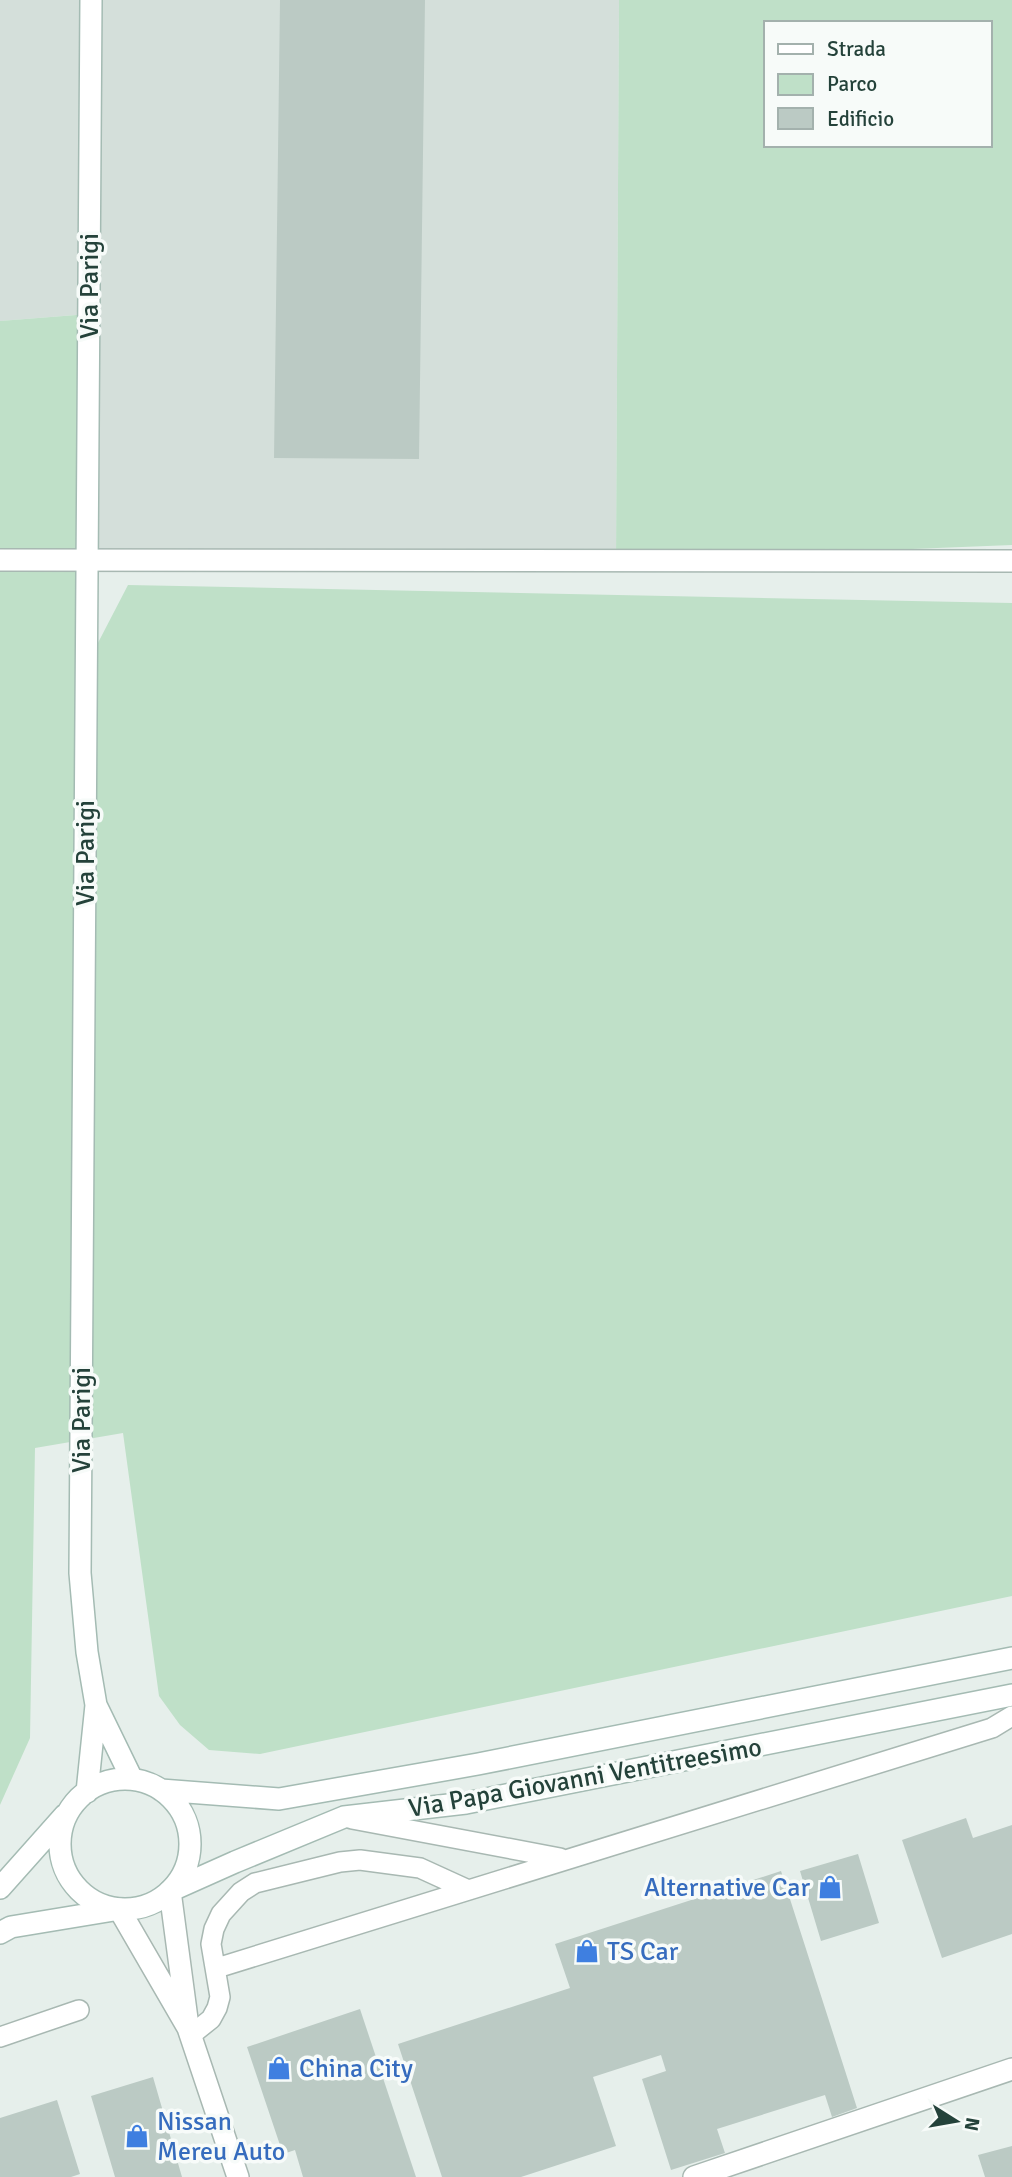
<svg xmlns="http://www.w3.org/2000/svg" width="1012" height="2177" viewBox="0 0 1012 2177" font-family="Signika,sans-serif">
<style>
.built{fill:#d4dfda}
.green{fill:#bfe0c8;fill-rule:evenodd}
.building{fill:#bbcac4}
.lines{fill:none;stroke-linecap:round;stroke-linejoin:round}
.lane-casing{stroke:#a8b8b2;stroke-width:22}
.street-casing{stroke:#a8b8b2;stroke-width:24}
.secondary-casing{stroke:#a4bbb3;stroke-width:24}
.lane{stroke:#fff;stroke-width:19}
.street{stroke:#fff;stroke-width:21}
.secondary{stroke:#fff;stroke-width:21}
.labels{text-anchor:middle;stroke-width:7;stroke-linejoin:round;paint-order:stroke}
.street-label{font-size:26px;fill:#24423a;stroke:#f7fbf9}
.shop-label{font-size:26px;fill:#366cbe;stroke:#f7fbf9;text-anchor:start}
</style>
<rect width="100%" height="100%" fill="#e6efeb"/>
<path class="built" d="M0,0H619L616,561L87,560L88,314L0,321Z"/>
<path class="green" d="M619,0H1012V545L616,561ZM765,23H989V145H765Z
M89,314L87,664L128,585L1012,603V1596L260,1754L209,1750L180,1725L159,1696L123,1433L35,1448L30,1738L0,1805V321Z"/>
<path class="building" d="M280,0H425L419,459L274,458Z
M966,1818L973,1838L1012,1825V1934L942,1958L902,1840Z
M858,1854L879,1923L821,1941L800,1871Z
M781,1871L857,2108L832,2117L825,2095L717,2129L725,2153L671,2170L642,2079L666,2071L661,2055L593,2077L616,2146L521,2177H442L398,2044L570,1988L555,1944Z
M360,2009L416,2177H303L295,2150L283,2154L247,2047Z
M153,2077L182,2177H115L91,2096Z
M57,2100L80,2174L71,2177H0V2118Z
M1012,2146V2177H985L978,2155Z"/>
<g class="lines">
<g class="lane-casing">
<path id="lane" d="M352,1819L560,1858
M217,1968L992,1728L1012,1716
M191,2035L211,2019L217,2008L220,1997L211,1944L214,1929L221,1914L241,1892L255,1883L340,1862L360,1860L420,1868L466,1889
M0,2037L79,2010"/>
</g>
<g class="street-casing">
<path id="street" d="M0,560L1012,561
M170,1891L187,2019
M119,1909L188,2028L238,2177
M694,2177L1012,2069"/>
</g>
<g class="secondary-casing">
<path id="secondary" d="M96,1705L132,1779
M60 1844a65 65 0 1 1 130 0a65 65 0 1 1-130 0Z
M161,1790L279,1799L478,1764L1012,1658
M87,1792L96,1705L87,1652L80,1573L91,0
M0,1888L65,1815
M170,1891L235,1862L344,1817L466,1803L1012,1695
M0,1933L11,1927L114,1910"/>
</g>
<use href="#lane" class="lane"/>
<use href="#street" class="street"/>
<use href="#secondary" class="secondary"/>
</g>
<defs>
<g id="shop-bare" transform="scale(1.89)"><path d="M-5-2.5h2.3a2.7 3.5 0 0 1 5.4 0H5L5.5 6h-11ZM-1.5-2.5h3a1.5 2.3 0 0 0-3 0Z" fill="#3f7fe0" stroke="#f7fbf9" stroke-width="2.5" paint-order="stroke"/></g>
</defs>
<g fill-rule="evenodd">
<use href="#shop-bare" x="830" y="1887"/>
<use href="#shop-bare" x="587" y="1951"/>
<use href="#shop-bare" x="279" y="2068"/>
<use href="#shop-bare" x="137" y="2136"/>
</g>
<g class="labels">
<g class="street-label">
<text transform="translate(89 286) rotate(-90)" y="9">Via Parigi</text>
<text transform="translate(85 853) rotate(-90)" y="9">Via Parigi</text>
<text transform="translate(81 1420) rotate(-90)" y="9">Via Parigi</text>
<text transform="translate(585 1777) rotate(-10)" y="9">Via Papa Giovanni Ventitreesimo</text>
</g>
<g class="shop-label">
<text x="810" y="1896" text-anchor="end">Alternative Car</text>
<text x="607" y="1960">TS Car</text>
<text x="299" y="2077">China City</text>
<text x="157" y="2130">Nissan<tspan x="157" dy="30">Mereu Auto</tspan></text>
</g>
</g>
<rect x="764" y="21" width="228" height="126" fill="#f7fbf9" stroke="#a3b1ad" stroke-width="2"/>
<rect x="778" y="44" width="35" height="10" fill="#ffffff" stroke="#a3b1ad" stroke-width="2"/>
<text x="827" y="56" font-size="21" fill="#24423a">Strada</text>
<rect x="778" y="74" width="35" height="21" fill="#bfe0c8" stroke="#a3b1ad" stroke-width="2"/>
<text x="827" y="91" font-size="21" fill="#24423a">Parco</text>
<rect x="778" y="108" width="35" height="21" fill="#bbcac4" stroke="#a3b1ad" stroke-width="2"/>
<text x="827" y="126" font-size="21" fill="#24423a">Edificio</text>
<g transform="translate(956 2121) rotate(101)" stroke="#f7fbf9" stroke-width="5" paint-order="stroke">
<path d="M0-5L12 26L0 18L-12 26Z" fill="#24423a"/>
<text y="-10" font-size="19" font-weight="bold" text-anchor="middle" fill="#24423a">N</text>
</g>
</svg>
